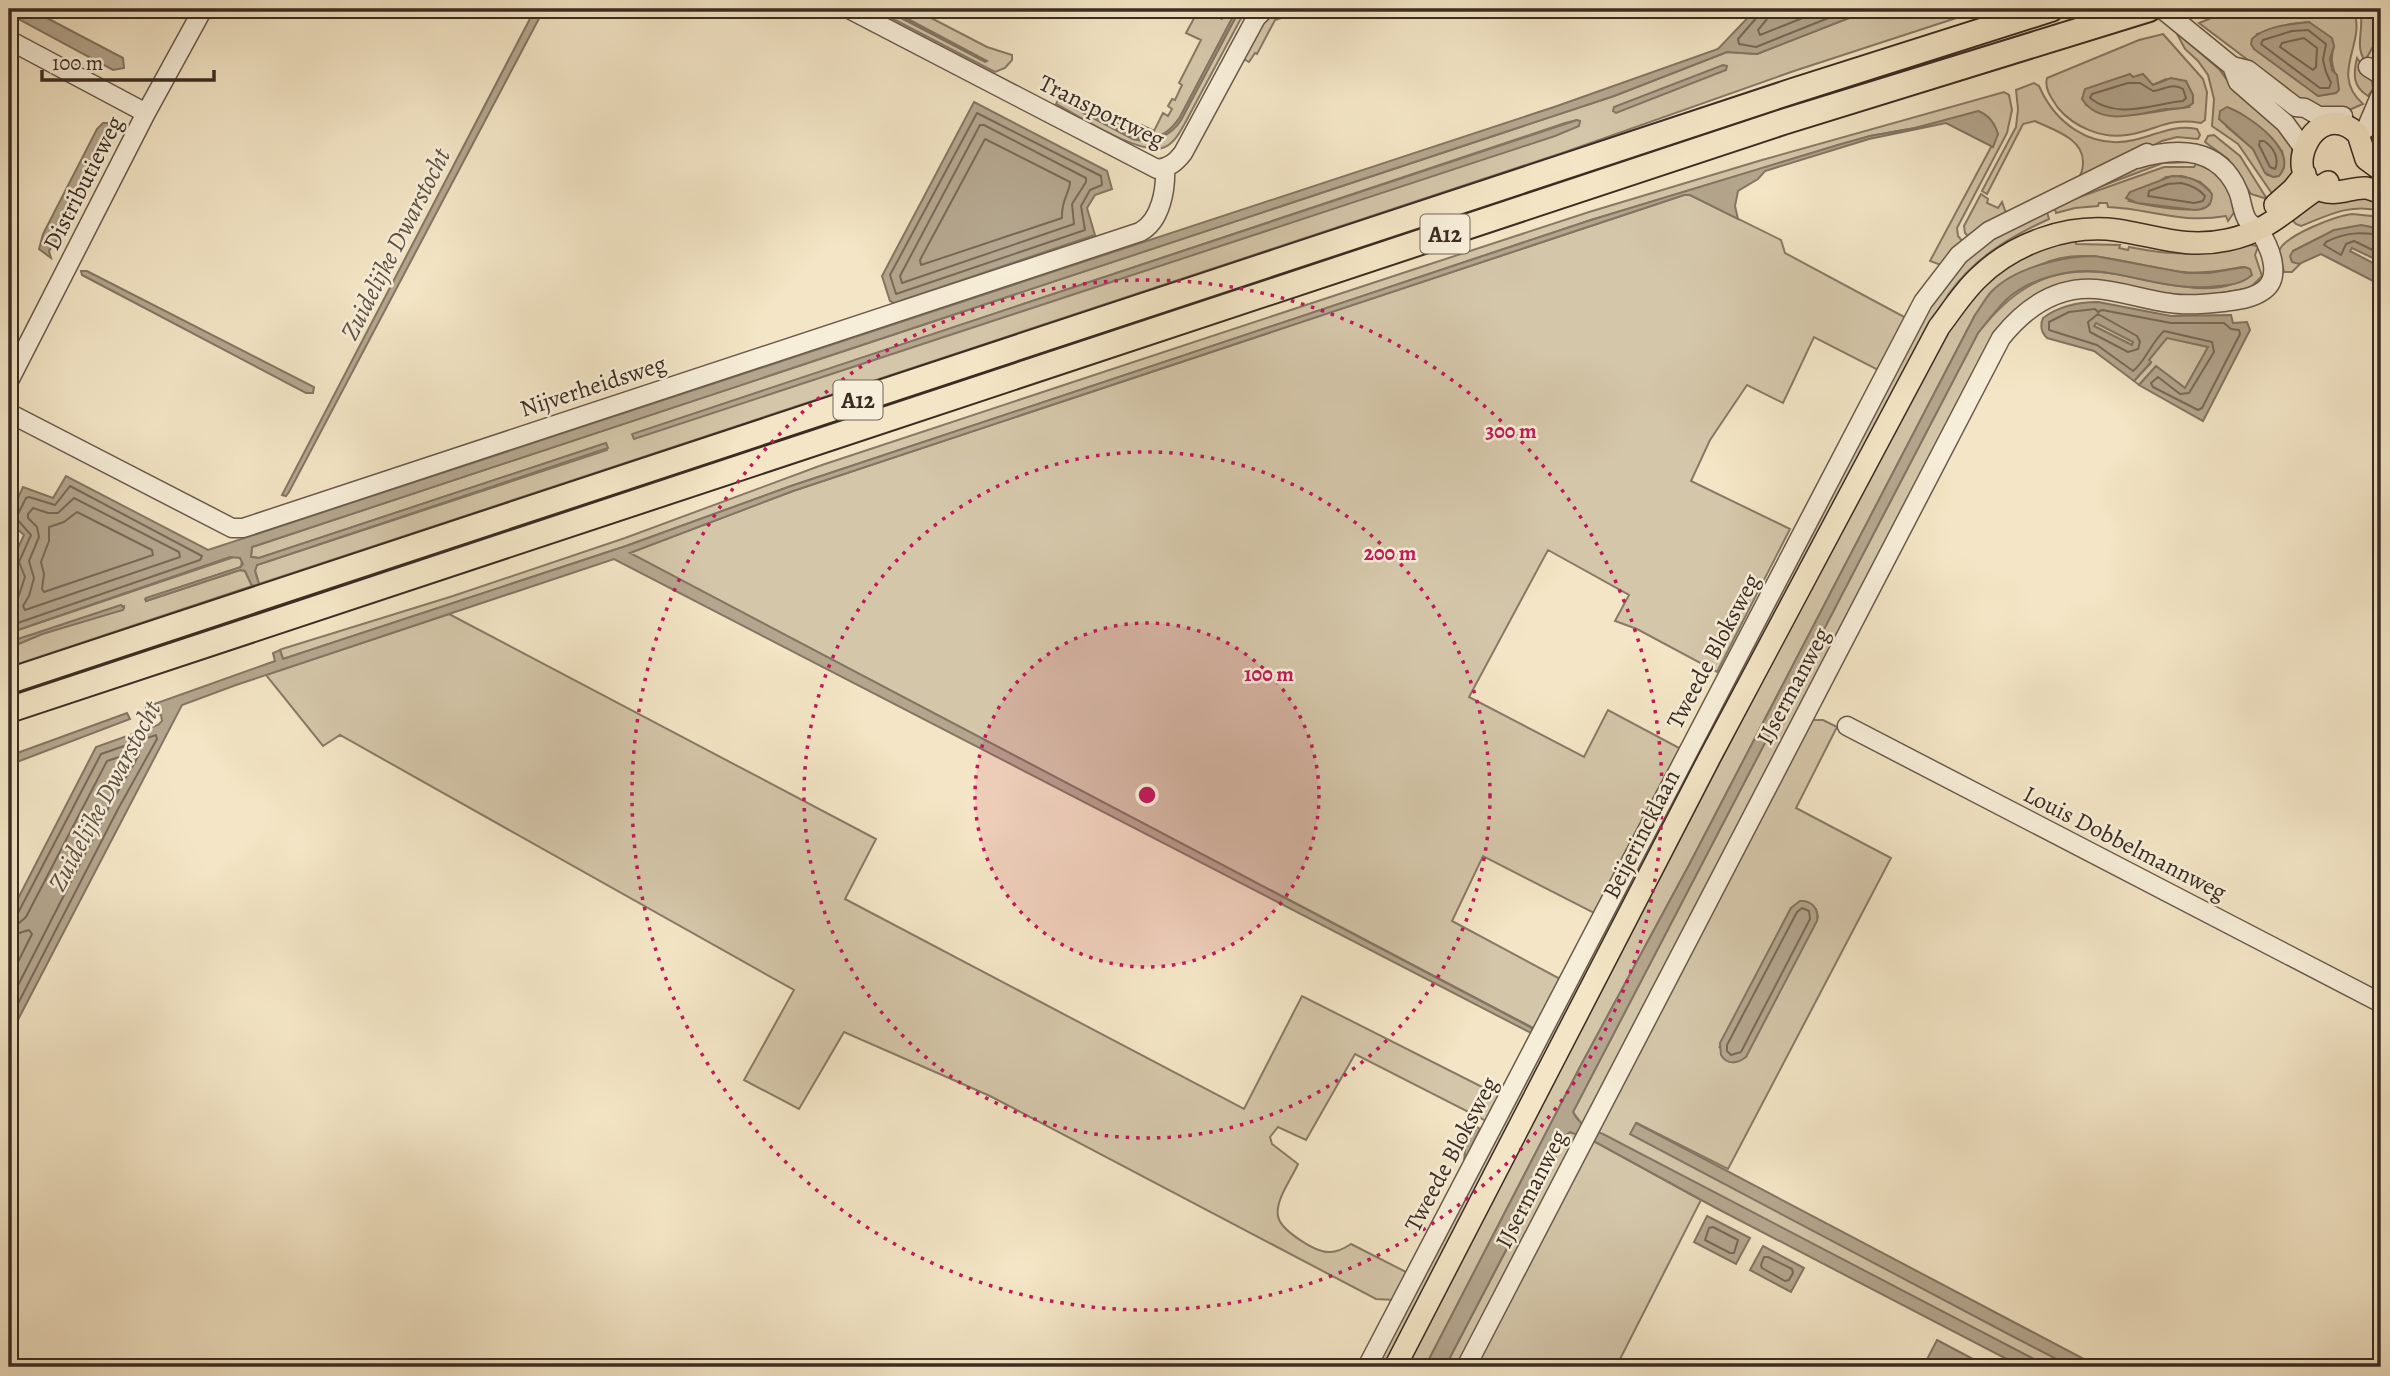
<svg xmlns="http://www.w3.org/2000/svg" width="2390" height="1376" viewBox="0 0 2390 1376" font-family="Alegreya,serif">
<style>
.green{fill:#d4c6a9;stroke:#887966;stroke-width:2;fill-rule:evenodd}
.water{fill:#b4a68e;stroke:#847563;stroke-width:2;fill-rule:evenodd}
.lines{fill:none;stroke-linecap:round;stroke-linejoin:round}
.shore{stroke:#786958;stroke-width:2}
.minor-casing{stroke:#695a4c;stroke-width:21}
.major-casing{stroke:#3b2c23;stroke-width:24}
.highway-casing{stroke:#3b2c23;stroke-width:28}
.minor{stroke:#f7eed9;stroke-width:18}
.major{stroke:#f3e5c5;stroke-width:21}
.highway{stroke:#f3e5c5;stroke-width:24}
.ring{fill:none;stroke:#c2185b;stroke-width:3.5;stroke-dasharray:3.5 7}
.labels{text-anchor:middle;stroke-width:5;stroke-linejoin:round;paint-order:stroke}
.shield{fill:#f7eed9;stroke:#73665a;stroke-width:2}
.shield-label{font-size:23px;font-weight:bold;fill:#3b2c23}
.street-label{font-size:24px;fill:#3b2c23;stroke:#f7eed9}
.water-label{font-size:26px;font-style:italic;fill:#5f5143;stroke:#f7eed9}
.centre{fill:#c2185b;stroke:#f7eed9;stroke-width:3.5}
.ring-label{font-size:21px;text-anchor:middle;font-weight:bold;fill:#c2185b;stroke:#f7eed9;stroke-width:5;stroke-linejoin:round;paint-order:stroke}
</style>
<rect width="100%" height="100%" fill="#f3e5c5"/>
<filter id="stains"><feTurbulence type="fractalNoise" baseFrequency=".00286" numOctaves="4"/><feColorMatrix values="0 0 0 0 .2 0 0 0 0 .09 0 0 0 0 .02 0 0 0 .5 -.17"/></filter>
<radialGradient id="worn" r=".72"><stop offset=".6" stop-color="#630" stop-opacity="0"/><stop offset="1" stop-color="#630" stop-opacity=".3"/></radialGradient>
<path class="green" d="M874,9H884L986,61L889,9H914L987,47L1012,55V60L1005,68L995,72Z
M1199,9L1222,19L1228,9H1237L1180,117C1145,172 1098,105 1062,101L1133,139C1152,144 1171,136 1181,120L1240,9H1246L1184,125C1179,134 1173,145 1162,148C1139,155 1078,115 1056,104L1061,94L1138,134L1142,125L1154,131L1163,113L1168,116L1172,109L1168,106L1172,99L1175,100L1182,85L1179,83L1201,40L1186,33Z
M1279,9H1302L1303,11L1275,20L1257,54L1255,53L1249,62L1242,58C1252,39 1261,21 1279,9Z
M1872,9H1984L1794,71L1565,152L259,584L255,570L257,565L607,450L606,443L259,558L251,557L252,547L1614,96L1727,52L1757,54ZM1577,120L632,435L1565,123Z
M2249,9H2353C2368,43 2328,73 2363,104L2347,111L2309,106L2199,23L2221,14ZM2309,22L2334,46C2327,69 2340,72 2336,93L2318,96L2293,76L2257,34L2290,24Z
M2360,9H2381V32L2365,61C2354,46 2365,27 2360,9Z
M2176,32L2219,69L2228,81L2294,144L2296,175L2273,195L2238,144L2212,126L2214,99L2208,75L2198,61L2185,49ZM2226,126L2282,151L2284,168L2275,177L2267,175L2253,149Z
M2163,34L2203,79L2207,92L2205,120L2201,123C2167,117 2156,131 2127,135C2102,139 2074,127 2058,108C2052,99 2044,89 2047,78L2139,40ZM2133,77L2153,85L2166,79L2189,107C2153,110 2118,125 2086,105Z
M2357,58L2372,79L2373,90L2368,96C2353,87 2353,75 2357,58Z
M2034,83L2039,86C2055,123 2091,150 2134,140C2157,135 2173,124 2197,129L2200,135L2198,139L2177,137L2162,141L2049,196C2058,190 2071,185 2078,178C2082,174 2083,167 2083,162C2083,138 2053,130 2035,121L2023,124L1987,194L1982,191L2016,127L2018,109L2016,90Z
M2004,92L2009,95L2012,110L2007,133L1957,228L1958,236L1963,242L1944,266L1930,261L1998,134L1982,113L1915,128L1870,136L1591,220L791,486L626,546L283,659L280,650L282,649L453,596L625,538L822,465L1415,269L1589,212L1762,160Z
M2214,135L2240,156L2267,199L2251,194L2228,159L2205,142L2208,136Z
M2161,157L2193,162L2163,163L2094,189L2129,171Z
M2199,159L2228,181L2235,211L2228,221L2226,216C2179,224 2153,209 2108,207L2107,203H2099L2098,206L2075,208L2056,213L2054,206L2164,167H2194ZM2182,176L2200,182L2210,191V204C2197,216 2146,205 2129,201L2166,177Z
M1981,194L1988,199L1987,203L1998,208L2002,202L2006,213L1970,238L1965,233L1964,226Z
M1684,195H1690L1781,240L1785,253L1908,319L1880,371L1814,337L1783,403L1747,385L1710,440L1691,481L1790,529L1717,672L1637,629L1615,621L1629,595L1548,550L1469,697L1584,757L1608,710L1681,749L1596,914L1483,856L1452,921L1562,980L1537,1030L629,553L793,491Z
M2381,198V211C2350,203 2329,215 2301,226L2296,224L2289,217L2311,199Z
M2046,209L2049,219C2008,238 1974,258 1948,295L1386,1367H1372L1914,331L1953,272L1985,242Z
M2352,214L2381,217V229C2349,219 2321,237 2293,251L2296,261L2301,263L2292,272H2284L2279,251C2285,235 2336,216 2352,214Z
M2075,240L2076,244L2120,245L2119,248L2128,250L2129,247C2155,252 2182,256 2208,252C2223,250 2244,239 2258,247L2255,255L2262,276L2250,288L2203,296L2056,286C2012,302 1990,338 1973,380L1584,1127L1573,1112L1978,333C2010,292 2044,268 2098,272C2123,273 2148,282 2172,285C2191,288 2214,291 2232,284C2238,282 2245,277 2251,275L2243,267C2223,270 2204,274 2184,272C2137,268 2086,243 2040,265C2022,274 1993,302 1975,315L1689,865L1581,1065L1425,1367H1406L1814,581L1963,302L2016,255Z
M2096,322L2134,342L2132,346L2094,326Z
M2167,337L2209,347L2185,388L2156,366L2139,385L2134,381L2151,363L2149,360Z
M237,556L242,560L241,567L145,599L146,601L240,570L245,571L252,586L9,667V648L42,634L124,608V606L9,642V633Z
M449,614L876,839L845,899L1244,1109L1302,996L1502,1097L1488,1122L1355,1054L1306,1140L1278,1127L1270,1137L1272,1144L1298,1164C1292,1178 1275,1200 1278,1216C1280,1230 1316,1253 1330,1252C1338,1252 1345,1248 1351,1244L1408,1273L1394,1300L1376,1299L990,1096L844,1032L799,1109L744,1080L794,990L340,735L323,746L266,675Z
M1812,720H1823L1837,727L1796,808L1891,858L1728,1169L1637,1123L1631,1134L2072,1367H2049L1595,1131ZM1791,908L1816,909L1818,917L1719,1048Z
M1568,1132L1580,1135L1460,1367H1445Z
M1590,1139L1701,1200L1616,1367H1470Z"/>
<path class="water" d="M9,9H30L123,58L124,68L113,70L9,14Z
M535,9H544L289,492L286,496L282,495Z
M884,9H889L987,61L985,62Z
M1237,9H1240L1181,120C1171,136 1152,144 1133,139L1061,101C1098,105 1144,172 1180,117Z
M1756,9H1872L1757,54L1727,52L1614,96L252,547L251,557L259,558L606,443L608,448L257,565L255,571L259,584L252,586L245,571L240,570L146,601V598L241,567L243,564L240,558L230,557L9,633V599L15,589L18,576L11,563L24,535L9,522V517L23,487L53,498L66,476L208,550L1557,106L1718,49Z
M2309,22L2332,38L2334,46L2330,59L2332,70L2337,75L2339,90L2336,93L2318,96L2254,49L2251,44L2252,39C2265,26 2291,24 2309,22Z
M1723,65L1727,66L1726,70L1616,113L1613,111L1614,107Z
M2130,74L2133,77L2143,74L2153,85L2171,78L2186,81L2193,95V103C2186,110 2176,108 2166,109C2139,113 2101,128 2082,99L2085,89Z
M974,102L1107,171L1112,189L1095,195L1087,208L1095,235L894,303L890,301L882,276Z
M2227,107C2247,114 2301,151 2279,176L2273,177L2265,173L2253,149L2219,119L2220,111Z
M1978,111C1989,115 1995,124 1998,134L1993,147L1946,123L1869,139L1765,171L1758,179L1738,191L1735,206L1738,219L1690,195H1684L793,491L630,553L1530,1027L1533,1030L1531,1033L614,559L236,685L182,705L9,1037V916L96,747L158,725L162,721L161,715L153,712H146V707L275,661L273,653L280,650L283,659L626,546L791,486L1591,220L1841,144L1870,136L1915,128Z
M1577,120L1580,121L1579,126L1555,136L634,439L632,434Z
M103,123H110L112,128L58,238L49,251L51,258L39,249L43,234L97,129Z
M2172,176C2189,176 2201,180 2212,194C2212,206 2206,209 2195,210L2137,203L2126,198L2130,192Z
M2361,225L2381,229V262L2352,248L2350,251L2381,267V285L2321,254L2299,264L2292,262L2290,256L2293,251L2334,230Z
M2095,256L2186,273H2209L2245,267L2250,269L2252,275C2243,283 2232,285 2218,286C2178,292 2141,277 2102,272C2071,268 2029,278 2006,300C1996,310 1987,322 1978,333L1573,1112C1579,1125 1590,1129 1603,1134L2049,1367H2022L1716,1208L1590,1139L1570,1132L1566,1135L1445,1367H1425L1581,1065L1689,865L1975,315C1980,308 1985,299 1991,292C2014,268 2062,256 2095,256Z
M81,271H87L314,387L313,393H306L82,275Z
M2098,302L2171,316L2231,315L2233,323L2247,322L2250,330L2203,421L2139,385L2156,366L2185,388L2208,347L2167,338L2149,360L2151,362L2134,381L2094,351L2047,338C2041,332 2040,325 2043,318C2059,306 2078,302 2098,302ZM2096,323L2133,342L2132,345L2094,326Z
M121,605L124,608L123,610L42,634L9,648V642Z
M127,713L130,719L9,765V756Z
M1800,901C1812,900 1819,909 1817,921L1746,1057C1737,1064 1727,1065 1721,1055L1720,1043L1791,908Z
M1636,1123L2099,1367H2072L2012,1336L1630,1134Z
M1476,1126L1480,1129L1464,1162L1465,1150L1462,1133L1469,1128Z
M1707,1216L1750,1238L1736,1264L1694,1242Z
M1763,1246L1804,1268L1791,1292L1750,1270Z
M1937,1340L1988,1367H1923Z"/>
<g class="lines">
<path class="shore" d="M1760,9L1758,16L1738,39L1739,44L1756,47L1851,9
M1769,9L1767,19L1758,30L1760,35L1825,9
M2308,30L2326,44L2323,60L2326,72L2331,83L2329,88H2320L2261,44L2263,40L2292,31Z
M2304,38L2317,48L2316,67L2313,70L2280,47L2282,43Z
M2128,83H2140L2153,91C2164,90 2172,82 2183,89L2186,98L2183,101C2152,104 2117,120 2090,98L2092,94Z
M977,113L1101,176L1102,185L1090,190L1081,206L1085,230L896,294L890,275Z
M980,125H984L1086,178V182L1072,204L1074,224L902,283L900,276Z
M985,139L1070,182C1070,192 1061,200 1062,218L921,265L920,260Z
M2260,141H2264C2273,147 2280,158 2275,169L2270,167L2259,145Z
M2181,183C2191,185 2198,188 2205,196L2203,201L2194,203L2148,196L2149,191L2168,184Z
M2381,235C2360,232 2346,232 2326,242L2324,245L2341,255L2346,244L2354,241L2381,254
M2095,309L2098,312L2102,310L2171,323H2224L2231,329L2239,330L2240,334L2202,408L2198,410L2153,387L2151,383L2158,377L2180,394L2189,393L2214,352L2212,342L2164,331C2151,343 2145,362 2133,371L2097,345L2049,330V322L2069,312Z
M2098,314L2137,336L2140,342L2138,349L2128,352L2090,332L2088,322Z
M74,498L179,552L180,557L25,610L23,606L29,596L34,578L29,561L39,537L37,527L28,518V514L33,508L48,513H58Z
M77,512L152,550L153,555L44,592L42,589L44,574L41,562L49,541V527L64,522Z
M9,602L18,598L25,577L19,562L31,535L16,518L26,498L29,497L55,505L70,486L202,556L200,560L9,626
M1802,908L1809,911L1810,919L1741,1052L1731,1055L1727,1051V1045L1797,912Z
M9,917L18,913L101,754L156,735L157,739L118,809L9,1021
M9,926L18,924L26,917L107,761L138,751L139,755L110,805L9,1003
M9,936L29,930L32,934L9,980
M1713,1227L1738,1240L1734,1253H1730L1705,1240L1709,1228Z
M1764,1257H1768L1792,1269L1793,1273L1789,1280L1785,1281L1762,1268L1761,1265Z"/>
<g class="minor-casing">
<path id="minor" d="M849,9L1157,169C1169,168 1176,162 1183,153L1256,18L1265,9
M2162,9L2232,66L2248,70L2296,107L2305,108L2319,116H2343
M9,40L146,113
M2232,66L2238,82L2285,123L2304,149
M2368,67L2381,75
M2366,129L2381,94
M9,381L146,113L203,9
M9,413L232,528H243L1140,232C1161,221 1166,189 1165,168
M1847,726L2381,1003
M1367,1367L1923,302L1959,255L1989,231L2147,153
M1466,1367L2001,338C2025,308 2056,286 2096,289C2121,291 2145,300 2170,303C2187,306 2206,304 2223,302C2237,300 2252,299 2264,290C2282,277 2270,247 2260,232C2257,227 2251,225 2248,221C2242,213 2242,200 2238,191C2219,146 2176,147 2137,159"/>
</g>
<g class="major-casing">
<path id="major" d="M2381,170L2366,159L2358,134C2315,94 2277,178 2323,191C2338,196 2351,187 2366,188C2371,189 2376,191 2381,193
M2275,205L2293,189L2305,174
M1395,1367L1710,757L1939,327C1952,310 1963,292 1979,277C2014,243 2068,224 2116,230C2157,236 2185,249 2227,240C2272,231 2291,204 2328,182"/>
</g>
<g class="highway-casing">
<path id="highway" d="M9,681L1793,91L2051,9
M9,710L1783,122L2149,9"/>
</g>
<use href="#minor" class="minor"/>
<use href="#major" class="major"/>
<use href="#highway" class="highway"/>
</g>
<circle cx="1147" cy="795" r="172" fill="#c2185b" fill-opacity=".12"/>
<g class="ring">
<circle cx="1147" cy="795" r="172"/>
<circle cx="1147" cy="795" r="343"/>
<circle cx="1147" cy="795" r="515"/>
</g>
<g class="labels">
<g class="shield">
<rect x="1420.5" y="214.5" width="49" height="39" rx="5"/>
<rect x="833.5" y="380.5" width="49" height="39" rx="5"/>
</g>
<g class="shield-label">
<text x="1445" y="242">A12</text>
<text x="858" y="408">A12</text>
</g>
<g class="street-label">
<text transform="translate(1102 111) rotate(26)" y="8">Transportweg</text>
<text transform="translate(83 183) rotate(-63)" y="8">Distributieweg</text>
<text transform="translate(593 386) rotate(-18)" y="8">Nijverheidsweg</text>
<text transform="translate(1713 651) rotate(-62)" y="8">Tweede Bloksweg</text>
<text transform="translate(1793 686) rotate(-62)" y="8">IJsermanweg</text>
<text transform="translate(1641 834) rotate(-63)" y="8">Beijerincklaan</text>
<text transform="translate(2125 843) rotate(27)" y="8">Louis Dobbelmannweg</text>
<text transform="translate(1451 1154) rotate(-62)" y="8">Tweede Bloksweg</text>
<text transform="translate(1531 1189) rotate(-63)" y="8">IJsermanweg</text>
</g>
<g class="water-label">
<text transform="translate(395 244) rotate(-63)" y="9">Zuidelijke Dwarstocht</text>
<text transform="translate(104 796) rotate(-62)" y="9">Zuidelijke Dwarstocht</text>
</g>
</g>
<circle cx="1147" cy="795" r="10" class="centre"/>
<g class="ring-label">
<text x="1511" y="438">300 m</text>
<text x="1390" y="560">200 m</text>
<text x="1269" y="681">100 m</text>
</g>
<rect width="2390" height="1376" fill="none" stroke="#f3e5c5" stroke-width="35"/>
<rect x="10" y="10" width="2369" height="1355" fill="none" stroke="#3b2c23" stroke-width="3.5"/>
<rect x="18" y="18" width="2355" height="1341" fill="none" stroke="#3b2c23" stroke-width="2"/>
<path d="M42 70v10h172v-10" fill="none" stroke="#3b2c23" stroke-width="3.5"/>
<text x="52" y="70" font-size="21" fill="#3b2c23" stroke="#f7eed9" stroke-width="5" paint-order="stroke">100 m</text>
<rect width="100%" height="100%" filter="url(#stains)"/>
<rect width="100%" height="100%" fill="url(#worn)"/>
</svg>
